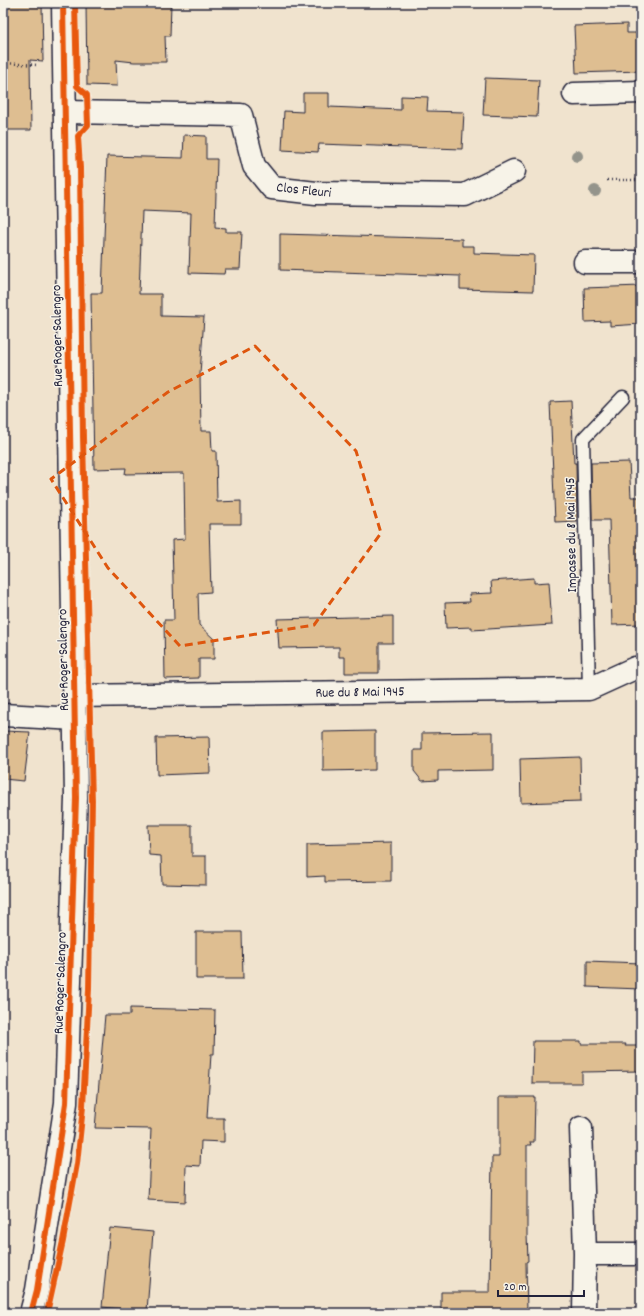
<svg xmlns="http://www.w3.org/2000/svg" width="644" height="1316" viewBox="0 0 644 1316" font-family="Dekko,sans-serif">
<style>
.building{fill:#debe91;stroke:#22223b}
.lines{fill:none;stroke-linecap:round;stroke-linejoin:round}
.service-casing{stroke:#22223b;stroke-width:15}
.minor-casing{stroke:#22223b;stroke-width:25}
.tertiary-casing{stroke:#22223b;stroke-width:25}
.path{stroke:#22223b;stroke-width:2.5;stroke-dasharray:1 3;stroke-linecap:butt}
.service{stroke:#f7f3e8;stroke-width:12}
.minor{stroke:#f7f3e8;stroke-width:22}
.tertiary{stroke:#f7f3e8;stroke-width:22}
.cycleway-casing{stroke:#f7f3e8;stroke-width:8}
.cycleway{stroke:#e8590c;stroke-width:6}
.tree{fill:#94948b}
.marked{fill:none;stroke:#de560e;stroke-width:3;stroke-dasharray:8 5;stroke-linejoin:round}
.labels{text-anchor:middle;stroke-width:3;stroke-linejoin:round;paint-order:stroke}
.street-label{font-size:14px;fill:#22223b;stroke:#f7f3e8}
</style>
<rect width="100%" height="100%" fill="#f0e3ce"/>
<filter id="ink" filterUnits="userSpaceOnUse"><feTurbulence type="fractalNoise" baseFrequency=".025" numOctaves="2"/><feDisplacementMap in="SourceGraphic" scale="8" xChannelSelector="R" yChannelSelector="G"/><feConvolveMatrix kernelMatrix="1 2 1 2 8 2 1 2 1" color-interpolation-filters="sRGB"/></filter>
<g filter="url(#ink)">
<path class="building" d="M3,3H42L43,61L30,60L31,130H3Z
M86,3H171L170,36H165L166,62H134L116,60L117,86L87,85Z
M627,24V33H641V71L576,73L574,26Z
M485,78L539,80L537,117L483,115Z
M303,93H329V107L401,110V96L428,97L427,111L464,112L462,149L319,144L318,152L282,150L284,111L303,112Z
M184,135L206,136V159H217L215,227L226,228V232H242L240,269H225L224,274L189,273L191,213L142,211L139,294H161V316L204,317L200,374L201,431H211L212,451H216L217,502L241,501V524H209L211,592L198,593L199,625L214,639V659H199V678L165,679L164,620H174L172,540L185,539L184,473L125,474L126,468L94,469L91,293H102L107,156L183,158Z
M280,234L462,239V246H474V253L534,255L533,291L460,289V276L280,270Z
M641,286V324L610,326V321L585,322L584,288Z
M571,401L574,463H576L577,521L555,522L550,402Z
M629,462L631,497H641V624L612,625L609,520H592L591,463Z
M534,578V583L549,582L552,625L472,630V627L446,628L445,603L470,602L469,594L492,593L491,581Z
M393,616V643H379V673H345V657H339V647L279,648L277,619Z
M3,731L30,732L24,781L3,779Z
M375,731V770L323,771V732Z
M493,732V770L438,771V780L422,781L414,771V750H422V733Z
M209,737L210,773L157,775L156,738Z
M580,757L581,801L521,803L520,759Z
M148,825H192V856H206V885L162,884L161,856L149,855Z
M391,843V881L325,882V876L307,877V845Z
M196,932H242L243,979H196Z
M587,961L641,963V989L587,987Z
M130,1008L215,1010L214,1054H211L207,1118H224V1142L201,1141L200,1166L186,1165L185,1202L148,1200L151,1129L95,1128L105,1015H130Z
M533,1041H581V1044H626L625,1046H641V1071L582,1072V1083H532Z
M499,1097H535L534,1142H530L531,1145H527V1235L528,1261L526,1262L527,1313H441V1292H490L492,1157H499Z
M110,1228L153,1232L147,1311L102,1307Z"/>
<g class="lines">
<g class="service-casing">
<path id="service" d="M589,689L583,439L623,397"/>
</g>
<g class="minor-casing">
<path id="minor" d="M574,94L641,92
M65,112L241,115L254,166L272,188L316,193L465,195L514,171
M585,262H641
M74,696L589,689L635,668H641
M3,715L76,719
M581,1128L585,1254H641
M584,1313L585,1254"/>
</g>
<g class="tertiary-casing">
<path id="tertiary" d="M31,1313L37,1290L66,1103L76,798L63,3"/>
</g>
<path class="path" d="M3,63L38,65
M607,180H641"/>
<use href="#service" class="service"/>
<use href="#minor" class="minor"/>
<use href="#tertiary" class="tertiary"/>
<g class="cycleway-casing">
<path id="cycleway" d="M31,1313L37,1290L66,1103L76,798L63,3
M47,1313L63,1241L77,1164L83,1107L89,989L92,801L83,437L80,168L78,136L88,125L87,95L77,86L75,3"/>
</g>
<use href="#cycleway" class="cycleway"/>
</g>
<g class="tree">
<circle cx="577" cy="156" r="6"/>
<circle cx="595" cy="191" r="6"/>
</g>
</g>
<path class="marked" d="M255,346L356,451L381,533L314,625L180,646L108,568L51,479L168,392Z"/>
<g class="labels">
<g class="street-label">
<text transform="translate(304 189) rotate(6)" y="5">Clos Fleuri</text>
<text transform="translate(56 336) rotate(-91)" y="5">Rue Roger Salengro</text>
<text transform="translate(570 535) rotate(-91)" y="5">Impasse du 8 Mai 1945</text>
<text transform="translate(62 660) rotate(-91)" y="5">Rue Roger Salengro</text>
<text transform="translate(360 691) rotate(-1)" y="5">Rue du 8 Mai 1945</text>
<text transform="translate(59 983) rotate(-88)" y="5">Rue Roger Salengro</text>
</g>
</g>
<rect width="644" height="1316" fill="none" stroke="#f7f3e8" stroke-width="16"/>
<rect x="8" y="8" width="628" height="1300" fill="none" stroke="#22223b" stroke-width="1.5" filter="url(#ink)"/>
<path d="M498 1290v6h86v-6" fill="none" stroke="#22223b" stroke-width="2"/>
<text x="504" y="1290" font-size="12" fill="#22223b" stroke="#f7f3e8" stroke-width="3" paint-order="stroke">20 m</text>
</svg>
